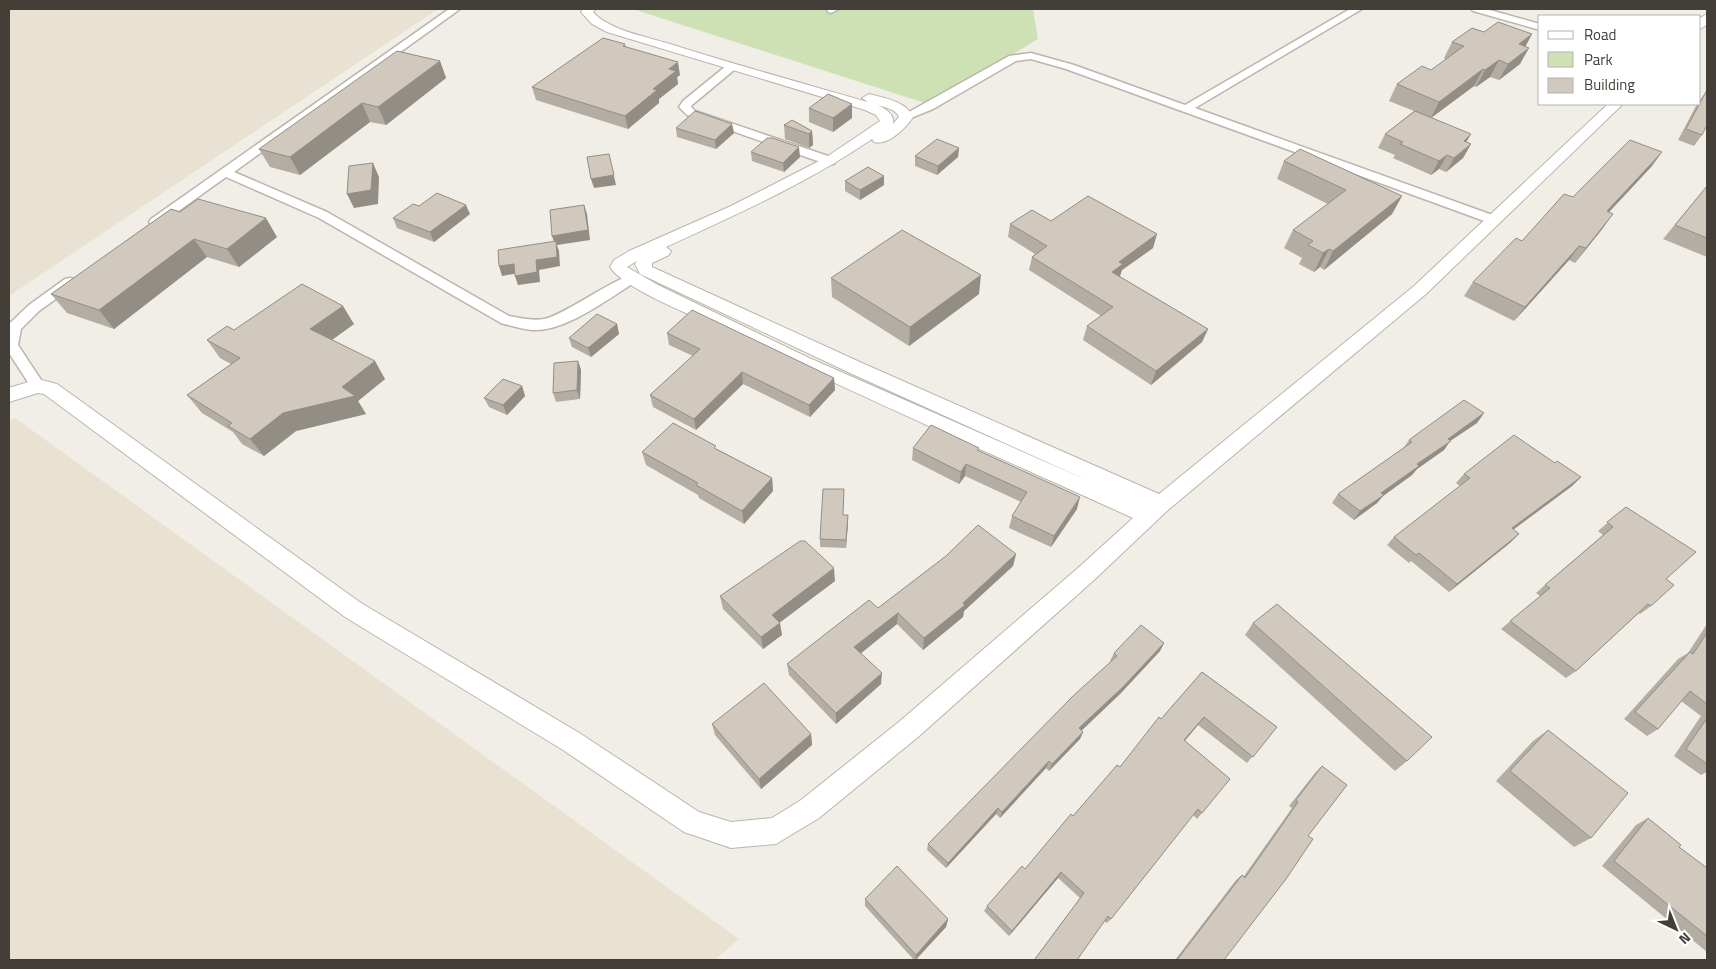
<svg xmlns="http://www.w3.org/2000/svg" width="1716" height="969" viewBox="0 0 1716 969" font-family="'Titillium Web',sans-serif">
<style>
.education{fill:#e9e2d2}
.green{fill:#cde1b4}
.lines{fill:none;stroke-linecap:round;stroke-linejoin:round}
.minor-casing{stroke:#bbb5ab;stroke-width:3}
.tertiary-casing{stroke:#bbb5ab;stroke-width:2}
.minor{fill:#fff;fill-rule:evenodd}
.tertiary{fill:#fff;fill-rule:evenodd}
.wall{fill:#b4ada3}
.shaded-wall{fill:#928d85}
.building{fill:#d1c9be;stroke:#928d85}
</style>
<rect width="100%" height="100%" fill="#f1eee7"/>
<path class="education" d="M9,9H438L9,296Z
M15,418L739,939L715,960H9V421Z"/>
<path class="green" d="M639,9H1033L1038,39L931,105L636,10Z"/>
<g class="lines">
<g class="minor-casing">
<path id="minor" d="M449,9H460L234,172L327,212L509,316C521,318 532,321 544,319C566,315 623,271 637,275L639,278L637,281C609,298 566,332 532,330C522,329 511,326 501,323L319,218L226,177L159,225H151L149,222L151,219Z
M827,9H839L831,13L828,12Z
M1350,9H1362L1195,108L1498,217L1500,220L1498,223H1490L1066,69L1031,59L1016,61L933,109L906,120L900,117L1009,56L1031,53L1074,65L1185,105Z
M1471,9H1486L1540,24V30L1473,11Z
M730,65L735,68L734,70L692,105L691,107L695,111L834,158L836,161L834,164H826L687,115L679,107L683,101L726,66Z
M70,278L75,279L77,282L75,285L39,311L21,329L18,345L45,386L43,390L38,391L33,390L9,353V324L29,305L65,279Z"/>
</g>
<g class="tertiary-casing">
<path id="tertiary" d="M583,9H596L593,12C608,30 648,37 670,44C736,65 802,83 868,102L862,98L869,94C884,98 906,101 913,117C906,128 888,146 874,142L872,139C808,183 737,214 666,247L671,251L669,255L652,263V267L862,363L1159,494L1414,286L1608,104H1623L1426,294L1168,510L1094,580L918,737L819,818L776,844L731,848L684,832L563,750L345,617L44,394L38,393L9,402V388L38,379L57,384L361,603L581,734L699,812L731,822L772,818L801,800L900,721L1078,568L1133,518C992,454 850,392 711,324C687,313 623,288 610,267L614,260L629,251L731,206L825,158L880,121L876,115L865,110L607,32L592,24L581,12ZM878,105C886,108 896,109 899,117L893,124C895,115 886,109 878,105ZM637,261L635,264L640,274L850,373L1089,481L807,357L658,285L627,267Z
M1707,14V25L1700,29V18Z"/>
</g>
<use href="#minor" class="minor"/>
<use href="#tertiary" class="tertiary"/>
</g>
<path class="wall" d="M1484,32L1532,34L1525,47L1520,64L1499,80L1490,77L1476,87L1474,86L1432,117L1467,142L1471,144L1463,158L1446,172L1439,169L1431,175L1393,158L1395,155L1378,148L1385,134L1414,111L1389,101L1397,84L1431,70L1446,59L1444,58L1452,42Z
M625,44L626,47L680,75L677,77L678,84L659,99V103L628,129L536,100L532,87Z
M440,61L446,78L386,125L370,122L300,175L270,167L259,149Z
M1707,90L1702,135L1694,146L1678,140L1697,104H1700V100Z
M852,104V118L833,132L809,122V108Z
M732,124L734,133L716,149L677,137L676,128Z
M784,125L812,131L813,145L809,148L785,139Z
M959,148L958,157L937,175L915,166V156Z
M751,152L800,157L784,172L752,161Z
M1284,161L1402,196L1392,214L1324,270L1320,267L1314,272L1299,264L1302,258L1284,248L1293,230L1328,204L1277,179Z
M1652,166L1609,212L1603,228L1575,263L1569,260L1514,321L1464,296L1473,282L1573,197Z
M884,176V185L860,200L845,191V181Z
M1707,186V257L1663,239Z
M171,209L277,237L239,267L207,257L114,329L67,313L51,294Z
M470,214L434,242L397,228L393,218Z
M1051,221L1153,248L1122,270L1120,277L1208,329L1202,342L1151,385L1083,340L1087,326L1101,316L1029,270L1032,257L1035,254L1008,237L1010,224Z
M831,278L979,294L909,346L832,297Z
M354,324L332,340L385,379L358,401L366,414L296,431L264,456L242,444L233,432L202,413L187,395L231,364L220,358L207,340L234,330Z
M617,324L619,334L591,357L572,347L569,338Z
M667,333L834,378L835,390L810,417L743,384L696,430L653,407L650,395L693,356L669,345Z
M578,361L581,370L580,399L556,402L553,393Z
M522,386L525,396L507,415L489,407L484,398Z
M1484,413L1477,423L1450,441L1444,450L1417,469L1412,475L1383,496L1377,503L1354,520L1332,503L1338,494L1403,449L1409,440Z
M913,448L978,451L1077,509L1051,547L1009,528L1012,516L1021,502L965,476L959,484L912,460Z
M717,449L772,478L773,491L744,524L699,498L698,495L646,465L642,452Z
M1555,463L1581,477L1572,486L1513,530L1511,542L1449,592L1411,561L1409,563L1387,545L1394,537L1460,486L1456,483L1464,474Z
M844,489L843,515H848L846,548L820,547V539Z
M1626,507L1666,579L1651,606L1640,614L1639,613L1576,671L1566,678L1501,629L1540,596L1536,593L1545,585L1603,535L1598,531Z
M1016,554L1013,566L964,611L963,617L923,650L897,624L861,653L881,684L836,724L789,675L787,664L878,608Z
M835,581L779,622L782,635L763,649L723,609L720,596Z
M1253,623L1407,761L1395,771L1245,635Z
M1707,624V772L1701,775L1674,756L1701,716L1681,701L1658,729L1647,736L1624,719L1678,659L1688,653Z
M1164,643L1160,651L1120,694L1081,730L1083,732L1080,739L1049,771L1046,768L1000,818L996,814L946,868L927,850L928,844L1111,662L1110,661L1114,653Z
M1202,672L1277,727L1247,763L1198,725L1185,741L1230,779L1197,819L1193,815L1111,919L1107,923L1104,921L1077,960H1034L1080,898L1058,878L1009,936L984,911L987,906L1025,869L1073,816L1120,767L1161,719Z
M712,724L811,734L812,745L761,789L715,735Z
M1548,730L1591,838L1574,847L1496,781L1533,741Z
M1322,766L1308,836L1224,960H1175L1236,880L1242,875L1244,876L1292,808L1289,806L1315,773Z
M1648,818L1679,847L1707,868V952L1602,866L1636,825Z
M865,899L948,919L946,927L916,960H914L865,906Z"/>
<path class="shaded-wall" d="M1532,34L1523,51L1519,44Z
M1529,48L1520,64L1499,80L1508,64Z
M1499,60L1490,77L1476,87L1485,70Z
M440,61L446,78L386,125L378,107Z
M678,62L680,75L677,77L678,84L659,99V103L628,129L625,116L653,89L669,69Z
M1483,69L1474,86L1431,118L1439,102Z
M362,103L370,122L300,175L290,157Z
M852,104V118L833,132V118Z
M732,124L734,133L716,149L715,140Z
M812,131L813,145L809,148V134Z
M1471,134L1463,148L1464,141Z
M1471,144L1463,158L1446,172L1454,158Z
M799,147L800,157L784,172L783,163Z
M959,148L958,157L937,175L938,166Z
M1662,152L1652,166L1596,226L1607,211Z
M1447,155L1439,169L1431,175L1439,161Z
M373,163L379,177L378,204L354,208L347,194Z
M611,163L616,185L594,188L591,179Z
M884,176V185L860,200V190Z
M1402,196L1392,214L1324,270L1333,251Z
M466,205L470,214L434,242L430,232Z
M584,205L587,214L590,240L557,245L559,251L560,266L539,270L540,282L518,285L515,276L555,245L552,236Z
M1613,214L1603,228L1575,263L1586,248Z
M266,218L277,237L239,267L227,249Z
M1157,234L1153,248L1122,270L1119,278L1112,272L1119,262Z
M194,239L207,257L114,329L99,310Z
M1579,246L1569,260L1514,321L1525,307Z
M1329,249L1320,267L1314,272L1323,253Z
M514,264L518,273L502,276L499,266Z
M981,275L979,294L909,346L910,327Z
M343,306L354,324L322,347L310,329Z
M617,324L619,334L591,357L588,348Z
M1208,329L1202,342L1151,385L1156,371Z
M375,361L385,379L358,401L366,414L296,431L264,456L250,439L283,413L342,387Z
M578,361L581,370L580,399L577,390Z
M742,372L743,384L696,430L694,419Z
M834,378L835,390L810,417L809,405Z
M522,386L525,396L507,415L503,405Z
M1484,413L1477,423L1450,441L1444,450L1417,469L1412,475L1383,496L1377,503L1354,520L1360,511L1381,493L1448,439Z
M966,464L965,476L959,484L961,472Z
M1581,477L1572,486L1503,537L1512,528Z
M772,478L773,491L744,524L742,511Z
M1080,497L1077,509L1051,547L1054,536Z
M848,515V524L846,548V540Z
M1519,534L1511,542L1449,592L1457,584Z
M1016,554L1013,566L964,611L963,617L923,650L924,638Z
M834,568L835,581L774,627L772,615Z
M898,613L897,624L854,659V647Z
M780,623L782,635L763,649L761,637Z
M1164,643L1160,651L1120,694L1076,736L1079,728Z
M882,673L881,684L836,724V713Z
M1204,717L1198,725L1179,747L1184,740Z
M1083,732L1080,739L1049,771L1052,764Z
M811,734L812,745L761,789L759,779Z
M1049,761L1046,768L1000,818L1002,812Z
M998,808L996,814L946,868L948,863Z
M1061,872L1058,878L1009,936L1012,931Z
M948,919L946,927L915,960L916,955Z"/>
<path class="building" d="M1498,22L1532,34L1519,44L1529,48L1508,64L1499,60L1485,70L1483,69L1439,102L1397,84L1422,66L1431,70L1464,46L1452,42L1472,28L1484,32Z
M603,38L625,44L623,46L678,62L669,69L676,71L653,89L657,90L625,116L532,87Z
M397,51L440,61L378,107L362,103L290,157L259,149Z
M1707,90V125L1702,135L1686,129Z
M828,94L852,104L833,118L809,108Z
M695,111L732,124L715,140L676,128Z
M1415,111L1471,134L1464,141L1471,144L1454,158L1447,155L1439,161L1400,144L1403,142L1385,134Z
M792,120L812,131L809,134L784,125Z
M767,138H772L799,147L783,163L751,152Z
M937,139L959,148L938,166L915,156Z
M1630,140L1662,152L1607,211L1613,214L1586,248L1579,246L1525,307L1473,282L1516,238L1522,241L1564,194L1573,197Z
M1300,149L1402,196L1333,251L1329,249L1323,253L1308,245L1313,241L1293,230L1346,190L1284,161Z
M609,154L614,175L591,179L587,157Z
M373,163L371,190L347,194L349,166Z
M868,167L884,176L860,190L845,181Z
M1707,186V238L1675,225Z
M437,193L466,205L430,232L393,218L413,204L419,206Z
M1088,196L1157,234L1119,262L1123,264L1112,272L1208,329L1156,371L1087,326L1113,307L1032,257L1047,246L1010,224L1032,210L1051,221Z
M198,199L266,218L227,249L194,239L99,310L51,294L171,209L180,212Z
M584,205L588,230L552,236L550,210Z
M902,230L981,275L910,327L831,278Z
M556,241L557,257L536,260L537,272L515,276L514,264L499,266L498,250Z
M302,284L343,306L310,329L375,361L342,387L355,396L283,413L250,439L228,426L232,423L187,395L240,358L207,340L227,326L234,330Z
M692,310L834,378L809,405L742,372L694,419L650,395L700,349L667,333Z
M597,314L617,324L588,348L569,338Z
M578,361L577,390L553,393L554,363Z
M503,379L522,386L503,405L484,398Z
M1464,400L1484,413L1448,439L1451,441L1417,464L1419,466L1381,493L1384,495L1360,511L1338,494L1412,442L1409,440Z
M673,423L716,446L714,448L772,478L742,511L696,485L698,483L642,452Z
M931,425L979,448L977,450L1080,497L1054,536L1012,516L1027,492L966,464L961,472L913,448Z
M1514,435L1555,463L1557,461L1581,477L1512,528L1519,534L1457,584L1419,553L1416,555L1394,537L1470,478L1464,474Z
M823,489H844L843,515H848L846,540L820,539Z
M1626,507L1696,552L1666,579L1674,585L1651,606L1648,604L1576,671L1510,621L1550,588L1545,585L1613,527L1607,522Z
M978,525L1016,554L963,603L965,605L924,638L898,613L854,647L882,673L836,713L787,664L869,600L878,608L946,556Z
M800,541H805L834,568L772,615L780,623L761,637L720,596Z
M1277,604L1432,737L1407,761L1253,623Z
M1141,625L1164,643L1123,687L1079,728L1083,732L1052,764L1049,761L1002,812L998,808L948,863L928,844L1073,696L1117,656L1114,653Z
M1707,633V704L1690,691L1658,729L1635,712L1690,652L1693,654Z
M1202,672L1277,727L1253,757L1204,717L1184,740L1230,779L1202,813L1198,809L1111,919L1108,916L1077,960H1036L1035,959L1084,893L1061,872L1012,931L987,906L1022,866L1025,869L1071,814L1073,816L1117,765L1120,767L1159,717L1161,719Z
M764,683L811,734L759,779L712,724Z
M1707,718V764L1686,749Z
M1548,730L1628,793L1591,838L1510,771Z
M1322,766L1347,785L1308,836L1313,839L1286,879L1224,960H1177L1242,875L1245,878L1298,802L1296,800Z
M1648,818L1681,845L1679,847L1707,868V936L1614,861Z
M897,866L948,919L916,955L865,899Z"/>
<rect width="1716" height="969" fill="none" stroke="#433e37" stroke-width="20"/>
<rect x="1538" y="15" width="162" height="90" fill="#ffffff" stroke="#b4b2af"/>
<rect x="1548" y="31" width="25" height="8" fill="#ffffff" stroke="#b4b2af"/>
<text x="1584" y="40" font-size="15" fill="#433e37">Road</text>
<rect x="1548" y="52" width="25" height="15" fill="#cde1b4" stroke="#b4b2af"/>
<text x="1584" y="65" font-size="15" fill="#433e37">Park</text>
<rect x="1548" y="78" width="25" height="15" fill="#d1c9be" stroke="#b4b2af"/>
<text x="1584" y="90" font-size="15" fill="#433e37">Building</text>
<g transform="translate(1676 929) rotate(137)" stroke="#ffffff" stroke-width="4" paint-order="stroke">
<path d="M0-4L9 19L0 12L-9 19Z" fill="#433e37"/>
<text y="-8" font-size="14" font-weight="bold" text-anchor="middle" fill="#433e37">N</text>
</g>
</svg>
